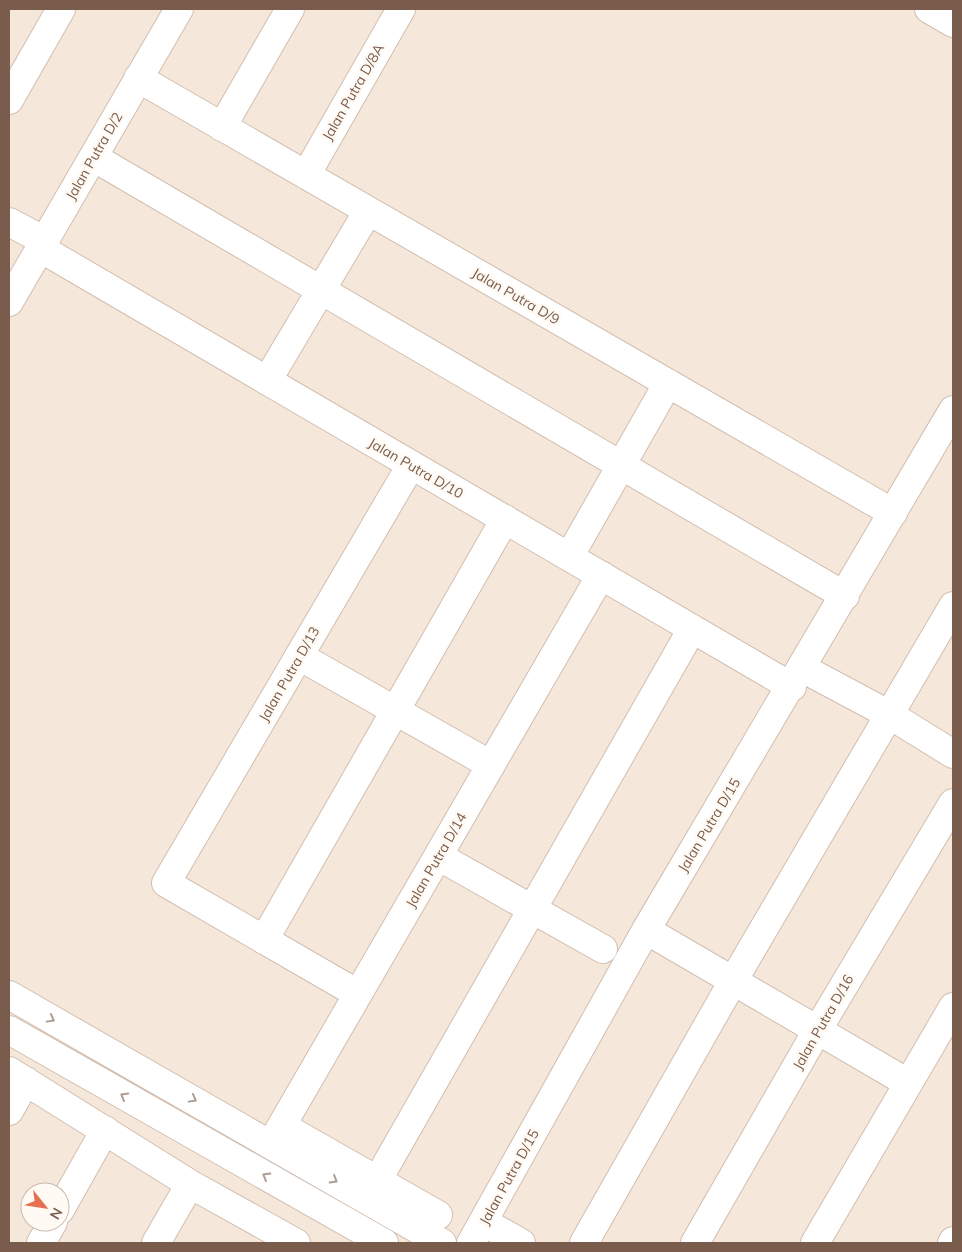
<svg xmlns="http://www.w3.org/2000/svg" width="962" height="1252" viewBox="0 0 962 1252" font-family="Mulish,sans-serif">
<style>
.residential{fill:#f5e8da;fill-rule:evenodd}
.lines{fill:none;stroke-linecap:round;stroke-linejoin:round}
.minor-casing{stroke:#d1beb0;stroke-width:30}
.minor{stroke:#fff;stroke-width:28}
.oneway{stroke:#af9d94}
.labels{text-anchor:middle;stroke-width:5;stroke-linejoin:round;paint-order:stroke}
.street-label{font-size:14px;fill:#7a5c4d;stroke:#fffaf3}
</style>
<rect width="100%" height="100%" fill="#fdf6ec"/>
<path class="residential" d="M9,9H953V1243H9ZM30,1192H60V1222H30Z"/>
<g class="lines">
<g class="minor-casing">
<path id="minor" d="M929,9L953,23
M138,78L893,513
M9,100L61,9
M222,127L290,9
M93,157L845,596
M306,175L401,9
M9,222L45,241
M40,248L792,687
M9,302L179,9
M267,381L368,211
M569,557L668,383
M299,656L491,765
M802,668L890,715L953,754
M438,856L603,949
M646,930L908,1083
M264,940L505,519
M358,994L166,883L411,465
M9,995L442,1243
M9,1030L384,1243
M9,1071L190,1184L296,1243
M9,1111L26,1081
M282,1126L438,1215
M271,1144L601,575
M377,1181L692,629
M60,1210L105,1130
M484,1222L521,1243
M41,1243L53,1222
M156,1243L190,1184
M471,1243L646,930L953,410
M584,1243L733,981L953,606
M695,1243L818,1029L953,803
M815,1243L953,1007
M952,1243L953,1241"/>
</g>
<use href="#minor" class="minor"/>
</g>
<defs><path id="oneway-chevron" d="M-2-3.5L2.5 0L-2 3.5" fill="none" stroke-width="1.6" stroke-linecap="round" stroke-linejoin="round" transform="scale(1.25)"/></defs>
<g class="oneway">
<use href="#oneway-chevron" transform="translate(51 1019) rotate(29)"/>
<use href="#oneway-chevron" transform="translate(124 1096) rotate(-150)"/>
<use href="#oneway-chevron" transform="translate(193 1099) rotate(29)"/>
<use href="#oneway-chevron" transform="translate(266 1176) rotate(-150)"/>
<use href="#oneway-chevron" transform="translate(334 1180) rotate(30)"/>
</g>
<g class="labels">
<g class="street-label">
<text transform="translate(353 92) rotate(-60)" y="5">Jalan Putra D/8A</text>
<text transform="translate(94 156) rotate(-60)" y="5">Jalan Putra D/2</text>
<text transform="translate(516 296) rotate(30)" y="5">Jalan Putra D/9</text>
<text transform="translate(416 468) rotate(30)" y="5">Jalan Putra D/10</text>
<text transform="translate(289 674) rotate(-60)" y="5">Jalan Putra D/13</text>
<text transform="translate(709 825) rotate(-59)" y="5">Jalan Putra D/15</text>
<text transform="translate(436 860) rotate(-60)" y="5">Jalan Putra D/14</text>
<text transform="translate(823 1022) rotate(-60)" y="5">Jalan Putra D/16</text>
<text transform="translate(509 1177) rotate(-61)" y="5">Jalan Putra D/15</text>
</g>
</g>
<rect width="962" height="1252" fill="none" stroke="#7a5c4d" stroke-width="20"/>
<g transform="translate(45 1207) rotate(120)"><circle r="24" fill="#fffaf3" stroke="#cabbb1"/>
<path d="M0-4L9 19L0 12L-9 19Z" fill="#e76f51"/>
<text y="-8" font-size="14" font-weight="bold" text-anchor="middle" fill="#7a5c4d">N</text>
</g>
</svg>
